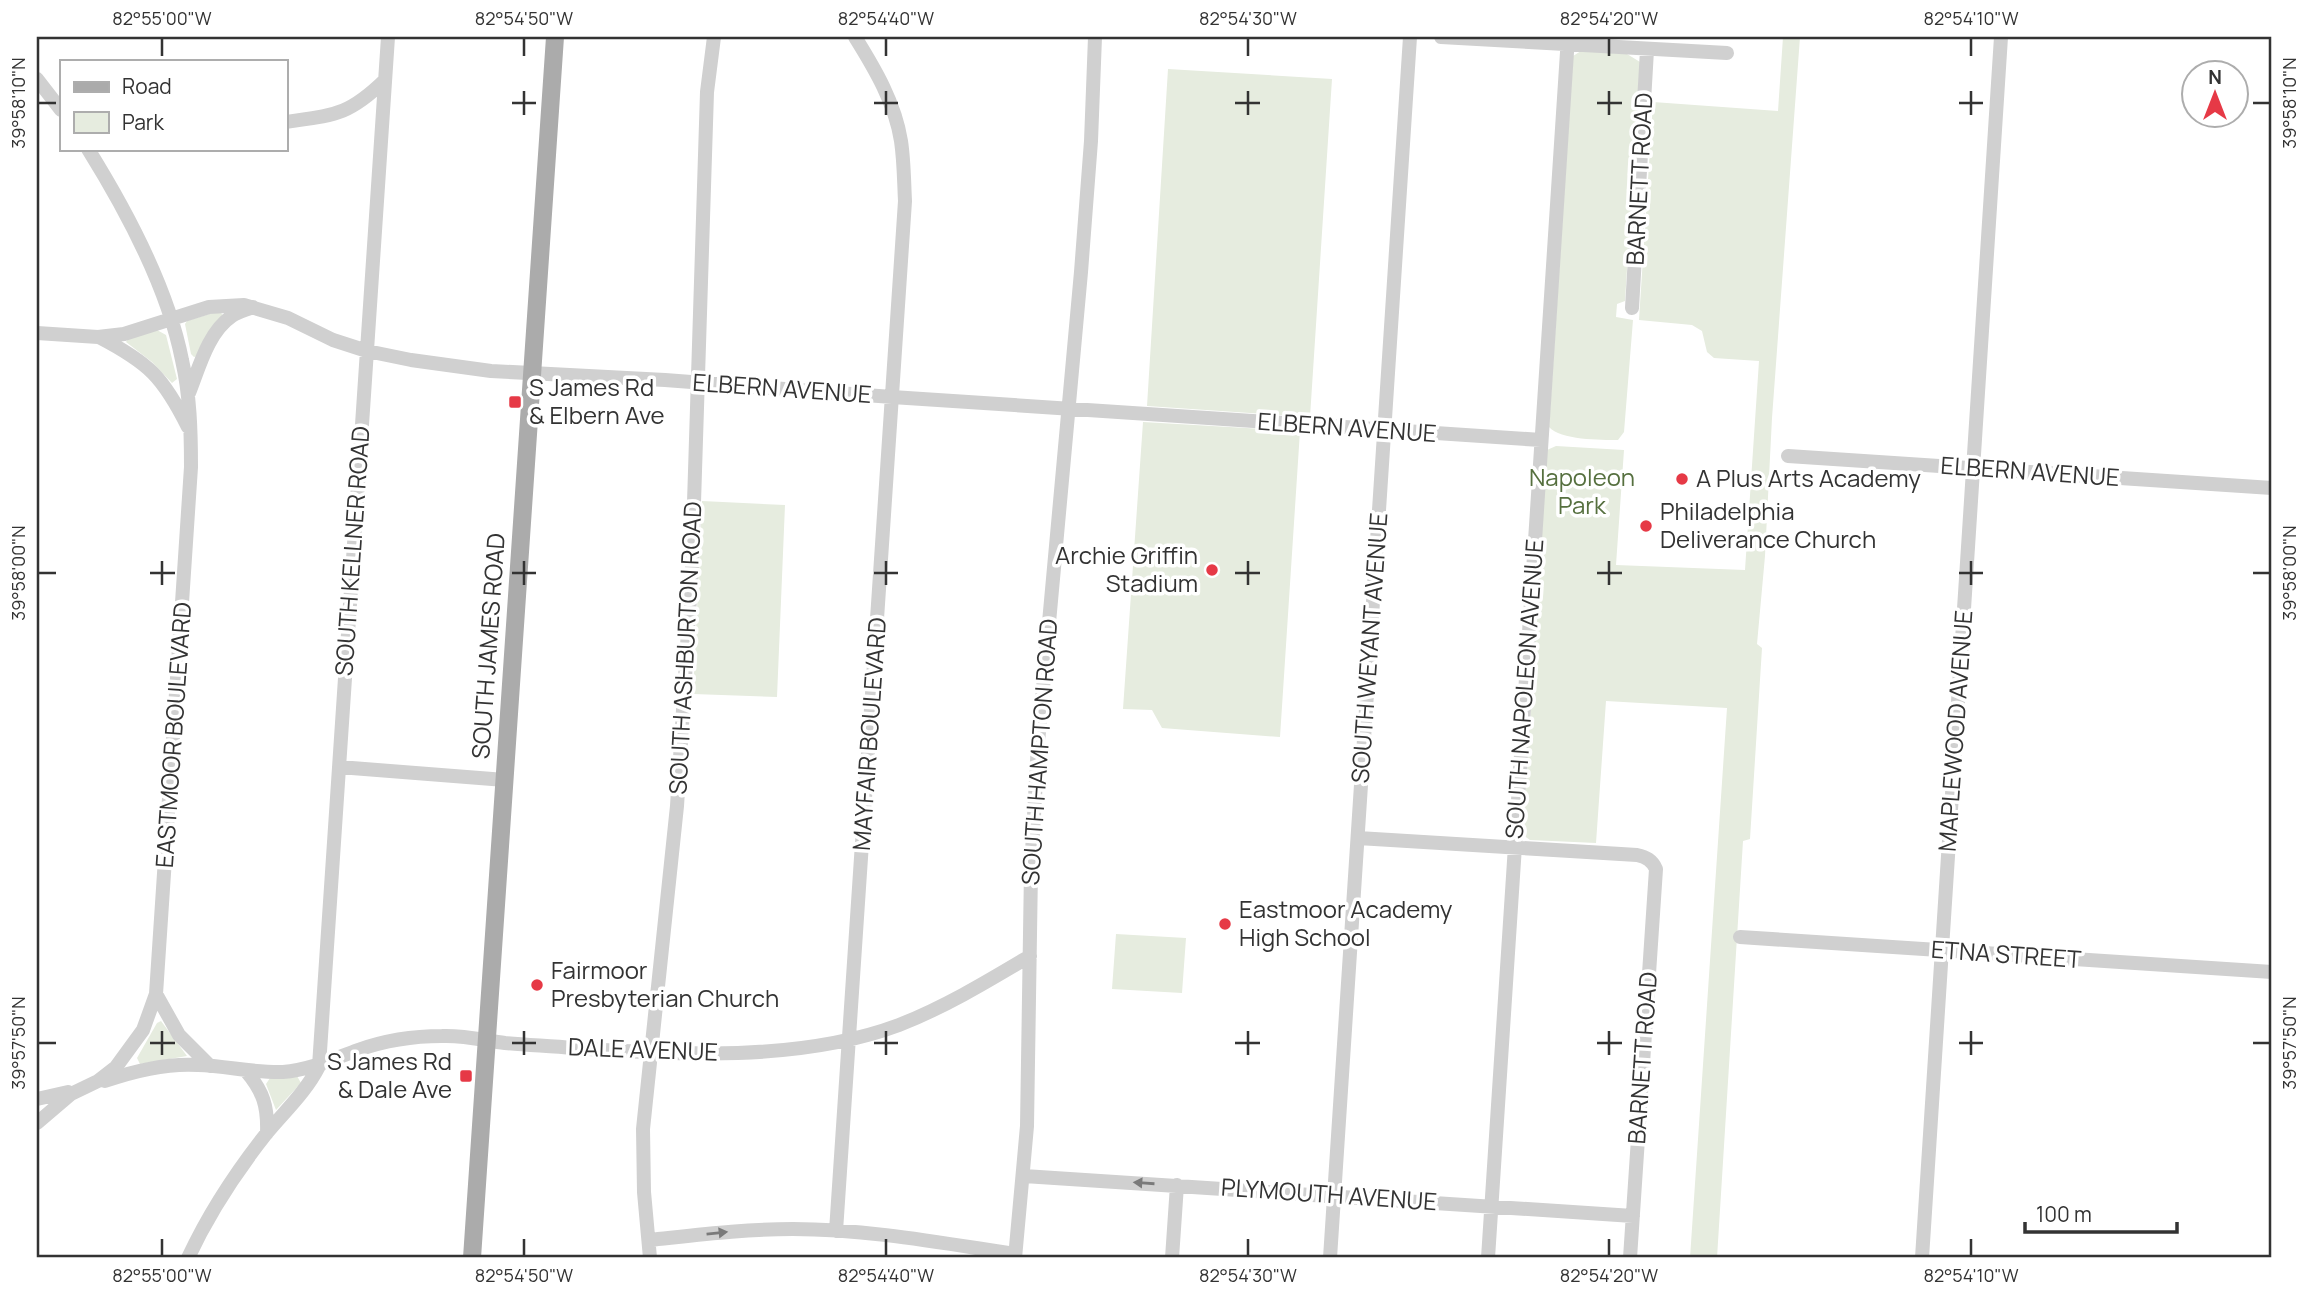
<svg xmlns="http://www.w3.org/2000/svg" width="2309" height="1295" viewBox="0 0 2309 1295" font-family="Manrope,sans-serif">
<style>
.green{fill:#e6ecdf}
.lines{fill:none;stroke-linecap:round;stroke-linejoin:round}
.minor{stroke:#d0d0d0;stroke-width:14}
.major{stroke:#ababab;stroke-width:18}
.oneway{fill:#7a7a7a}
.ticks{fill:none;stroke:#333;stroke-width:2.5}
.poi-dot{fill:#e63946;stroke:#fff;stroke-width:2.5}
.labels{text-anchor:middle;stroke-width:7;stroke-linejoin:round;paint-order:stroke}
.street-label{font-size:24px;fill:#333;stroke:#fff}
.poi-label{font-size:24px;fill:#333;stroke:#fff;text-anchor:start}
.park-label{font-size:24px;fill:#56703f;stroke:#fff}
.neatline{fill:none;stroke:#333;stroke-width:2.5}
.ticks-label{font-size:18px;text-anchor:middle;fill:#333}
</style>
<rect width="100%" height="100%" fill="#fff"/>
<path class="green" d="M1783,37H1800L1772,418L1765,556L1757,644L1762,648L1750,839L1743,841L1717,1258H1690L1727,708L1606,701L1596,843L1530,840L1523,835L1547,450L1556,446L1624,450L1616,565L1745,570L1759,361L1714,358L1707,352L1702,331L1692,325L1639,320L1653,102L1778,111Z
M1581,51L1627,54L1640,62L1625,301L1617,304L1616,317L1633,320L1624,432L1618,440C1601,440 1560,440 1549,427L1573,56Z
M1168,69L1332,79L1310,417L1147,406Z
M219,311L223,315L198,356L194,357L191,354L185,324L187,321Z
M157,330L166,335L177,379L172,383L152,362L126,342L128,339Z
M1143,422L1300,431L1280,737L1162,728L1152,710L1123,709Z
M702,501L785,505L777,697L693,694Z
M1116,934L1186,938L1182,993L1112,989Z
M161,1021L187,1056L140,1064L137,1058L157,1023Z
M297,1076L301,1083L276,1110L266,1084L270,1078Z"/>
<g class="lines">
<path class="minor" d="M1441,37L1727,53
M37,79L61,110
M285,122C334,115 348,116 385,80
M1632,308L1647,50
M37,333L98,337L124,334L209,307L244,305L288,318L333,340L367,351L411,360L491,371L665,380L892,397L1541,440
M99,337C149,363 163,377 188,427
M189,393C199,368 208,332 232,316C238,312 246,310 253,307
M1788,456L2272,488
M339,767L505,780
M1358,838L1637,855C1646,857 1652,860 1656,869L1630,1258
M1740,937L2272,972
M156,994L179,1035L210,1066
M246,1071C263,1091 268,1106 267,1133
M105,1081C134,1071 167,1063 198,1065C227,1066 254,1073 283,1072C310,1070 333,1059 358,1050C386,1040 413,1036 442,1036C463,1035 483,1040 505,1043C527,1045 550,1046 573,1048C677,1055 800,1062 899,1025C945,1007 988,981 1030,956
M37,1099L68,1092
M37,1123L71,1094L98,1081L116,1067L143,1030L156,994L191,467C191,431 190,395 182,360C168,289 126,210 88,149
M1024,1176L1633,1216
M836,1231L905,201C904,182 904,161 901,141C895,103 875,69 855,37
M649,1240C697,1235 744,1229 793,1229C867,1229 942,1243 1015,1254
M188,1258C208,1215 236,1172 266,1134C284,1112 306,1092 319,1066L388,37
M650,1258L644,1192L643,1129L677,806L692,566L707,92L714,37
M1015,1258L1027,1126L1031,870L1038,743L1081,272L1091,141L1095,37
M1172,1258L1177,1185
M1330,1258L1410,37
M1488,1258L1568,37
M1922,1258L2001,37"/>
<path class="major" d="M472,1258L555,37"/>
</g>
<defs><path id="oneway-solid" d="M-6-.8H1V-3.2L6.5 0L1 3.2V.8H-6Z" transform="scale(1.75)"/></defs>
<g class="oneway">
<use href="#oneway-solid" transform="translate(1144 1183) rotate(-176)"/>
<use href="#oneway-solid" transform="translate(717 1233) rotate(-6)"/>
</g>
<path class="ticks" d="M162,38V56M524,38V56M886,38V56M1248,38V56M1609,38V56M1971,38V56M524,91V115M886,91V115M1248,91V115M1609,91V115M1971,91V115M38,103H56M512,103H536M874,103H898M1235,103H1260M1597,103H1622M1959,103H1983M2253,103H2270M162,561V585M524,561V585M886,561V585M1248,561V585M1609,561V585M1971,561V585M38,573H56M150,573H175M512,573H536M874,573H898M1235,573H1260M1597,573H1622M1959,573H1983M2253,573H2270M162,1031V1055M524,1031V1055M886,1031V1055M1248,1031V1055M1609,1031V1055M1971,1031V1055M38,1043H56M150,1043H175M512,1043H536M874,1043H898M1235,1043H1260M1597,1043H1622M1959,1043H1983M2253,1043H2270M162,1239V1256M524,1239V1256M886,1239V1256M1248,1239V1256M1609,1239V1256M1971,1239V1256"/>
<g class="poi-dot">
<rect x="508" y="395" width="14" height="14" rx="3.5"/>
<circle cx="1682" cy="479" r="7"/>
<circle cx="1646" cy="526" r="7"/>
<circle cx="1212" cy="570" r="7"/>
<circle cx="1225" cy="924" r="7"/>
<circle cx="537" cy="985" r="7"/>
<rect x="459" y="1069" width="14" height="14" rx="3.5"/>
</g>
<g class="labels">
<g class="street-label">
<text transform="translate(1640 179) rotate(-87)" y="8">BARNETT ROAD</text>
<text transform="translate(782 389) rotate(4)" y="8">ELBERN AVENUE</text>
<text transform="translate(1347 428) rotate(4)" y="8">ELBERN AVENUE</text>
<text transform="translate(2030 472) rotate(4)" y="8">ELBERN AVENUE</text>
<text transform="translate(353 551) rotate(-86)" y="8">SOUTH KELLNER ROAD</text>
<text transform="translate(489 646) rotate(-86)" y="8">SOUTH JAMES ROAD</text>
<text transform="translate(686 648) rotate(-87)" y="8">SOUTH ASHBURTON ROAD</text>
<text transform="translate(1370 648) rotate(-86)" y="8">SOUTH WEYANT AVENUE</text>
<text transform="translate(1525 689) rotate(-86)" y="8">SOUTH NAPOLEON AVENUE</text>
<text transform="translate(1956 731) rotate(-86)" y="8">MAPLEWOOD AVENUE</text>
<text transform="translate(870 734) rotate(-86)" y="8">MAYFAIR BOULEVARD</text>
<text transform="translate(174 735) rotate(-86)" y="8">EASTMOOR BOULEVARD</text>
<text transform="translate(1040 752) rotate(-86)" y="8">SOUTH HAMPTON ROAD</text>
<text transform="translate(2006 955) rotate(4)" y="8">ETNA STREET</text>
<text transform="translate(643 1050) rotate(2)" y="8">DALE AVENUE</text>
<text transform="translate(1643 1058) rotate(-86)" y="8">BARNETT ROAD</text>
<text transform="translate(1329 1195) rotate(4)" y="8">PLYMOUTH AVENUE</text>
</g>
<g class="poi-label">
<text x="529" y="396">S James Rd<tspan x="529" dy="28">&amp; Elbern Ave</tspan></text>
<text x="1696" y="487">A Plus Arts Academy</text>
<text x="1660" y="520">Philadelphia<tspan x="1660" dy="28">Deliverance Church</tspan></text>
<text x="1198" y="564" text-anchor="end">Archie Griffin<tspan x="1198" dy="28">Stadium</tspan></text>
<text x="1239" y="918">Eastmoor Academy<tspan x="1239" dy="28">High School</tspan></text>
<text x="551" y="979">Fairmoor<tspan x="551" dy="28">Presbyterian Church</tspan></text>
<text x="452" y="1070" text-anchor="end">S James Rd<tspan x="452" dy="28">&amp; Dale Ave</tspan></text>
</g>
<g class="park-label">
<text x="1582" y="486">Napoleon<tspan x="1582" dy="28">Park</tspan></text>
</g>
</g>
<rect width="2309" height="1295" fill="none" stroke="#ffffff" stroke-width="77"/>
<rect x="60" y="60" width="228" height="91" fill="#ffffff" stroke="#adadad" stroke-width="2"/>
<rect x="74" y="82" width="35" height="10" fill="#ababab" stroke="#adadad" stroke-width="2"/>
<text x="122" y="94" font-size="21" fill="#333333">Road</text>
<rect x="74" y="112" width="35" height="21" fill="#e6ecdf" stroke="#adadad" stroke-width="2"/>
<text x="122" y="130" font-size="21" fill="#333333">Park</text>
<g transform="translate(2215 94)"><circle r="33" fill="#ffffff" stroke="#adadad" stroke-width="2"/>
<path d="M0-5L12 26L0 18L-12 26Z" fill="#e63946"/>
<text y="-10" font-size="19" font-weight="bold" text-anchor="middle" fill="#333333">N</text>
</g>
<path d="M2025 1222v10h152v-10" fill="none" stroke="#333333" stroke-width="3.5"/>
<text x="2036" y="1222" font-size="21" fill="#333333" stroke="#ffffff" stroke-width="5" paint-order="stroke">100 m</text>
<rect x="38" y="38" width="2232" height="1218" class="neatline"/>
<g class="ticks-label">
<text x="162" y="25">82°55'00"W</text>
<text x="524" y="25">82°54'50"W</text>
<text x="886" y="25">82°54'40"W</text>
<text x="1248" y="25">82°54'30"W</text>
<text x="1609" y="25">82°54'20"W</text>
<text x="1971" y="25">82°54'10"W</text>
<text transform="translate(19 103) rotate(-90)" y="6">39°58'10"N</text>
<text transform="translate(2290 103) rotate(-90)" y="6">39°58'10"N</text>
<text transform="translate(19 573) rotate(-90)" y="6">39°58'00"N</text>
<text transform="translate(2290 573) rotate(-90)" y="6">39°58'00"N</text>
<text transform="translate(19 1043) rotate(-90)" y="6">39°57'50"N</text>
<text transform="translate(2290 1043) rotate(-90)" y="6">39°57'50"N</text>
<text x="162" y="1282">82°55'00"W</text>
<text x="524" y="1282">82°54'50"W</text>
<text x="886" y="1282">82°54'40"W</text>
<text x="1248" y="1282">82°54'30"W</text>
<text x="1609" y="1282">82°54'20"W</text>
<text x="1971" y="1282">82°54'10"W</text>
</g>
</svg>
